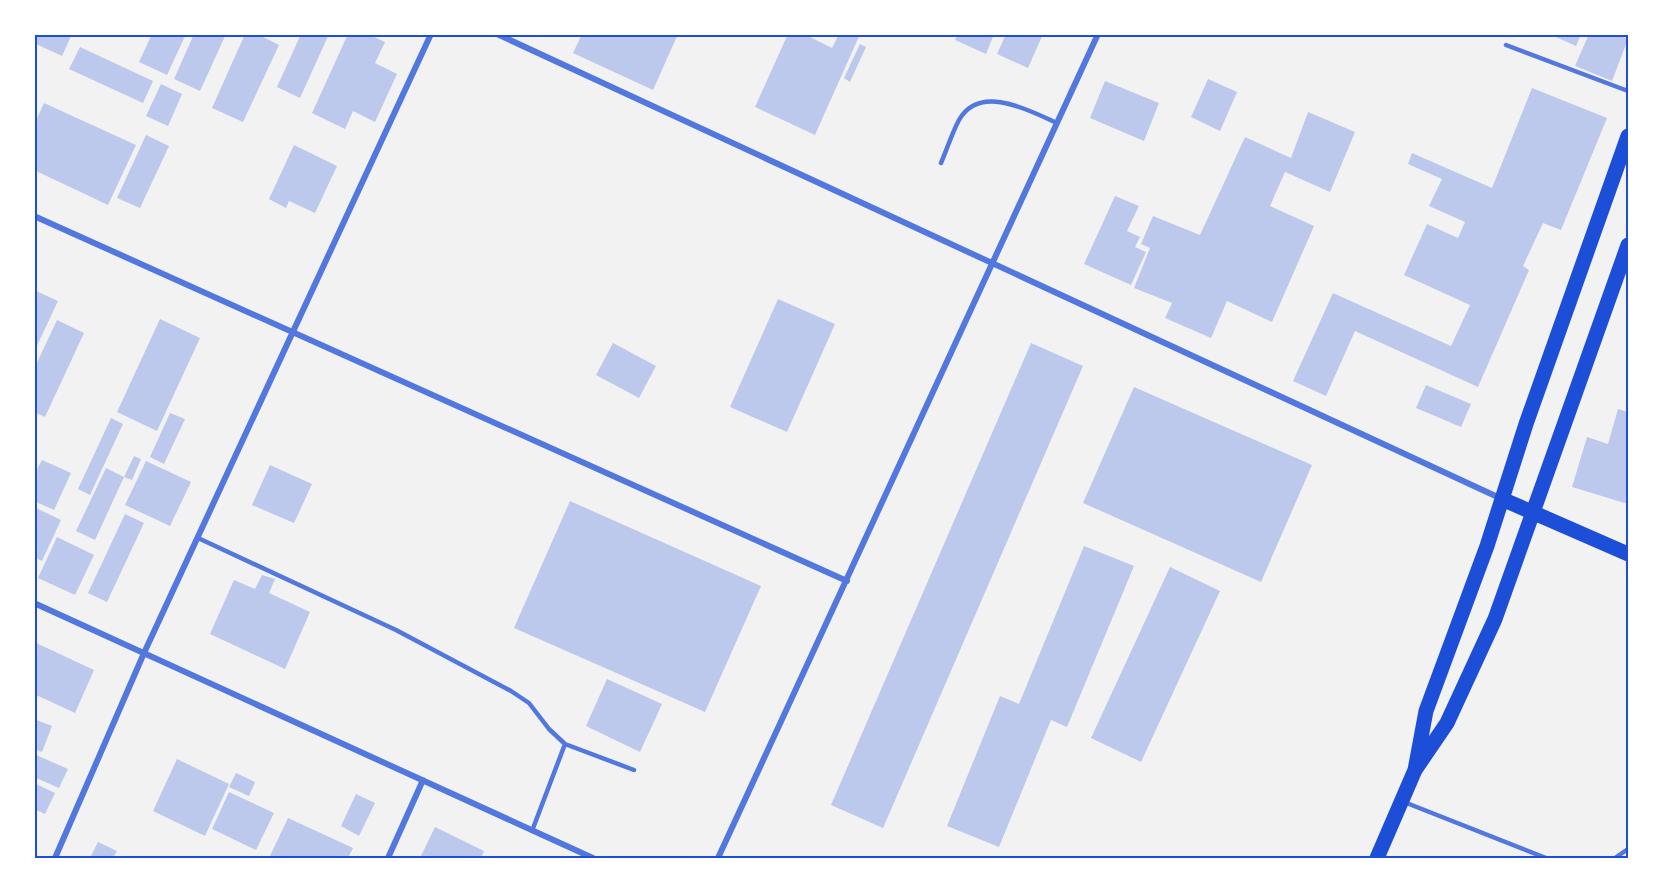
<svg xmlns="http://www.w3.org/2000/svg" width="1663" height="893" viewBox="0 0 1663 893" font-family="Poppins,sans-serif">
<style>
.building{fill:#bdc9ec}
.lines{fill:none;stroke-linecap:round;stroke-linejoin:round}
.service{stroke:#5277de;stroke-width:4.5}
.minor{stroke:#5277de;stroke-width:6}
.primary{stroke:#1d4ed8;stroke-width:15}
.neatline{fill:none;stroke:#1d4ed8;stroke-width:2}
</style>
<rect width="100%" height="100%" fill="#f2f2f2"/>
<path class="building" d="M34,34H72L62,56L34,43Z
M152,34H186L167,75L139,62Z
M194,34H226L200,91L174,79Z
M245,34H257L279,45L243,122L212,108Z
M301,34H329L300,98L277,87Z
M348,34H368L385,42L375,63L397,74L375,122L353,111L345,129L312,113Z
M582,34H678L653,90L573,53Z
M788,34H804L832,48L839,34H860L815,135L755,107Z
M958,34H994L986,54L955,40Z
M1006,34H1043L1028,68L997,54Z
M1549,34H1581L1576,46Z
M1589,34H1617L1628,39L1612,81L1575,66Z
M860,44L866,47L850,82L844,78Z
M80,47L153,81L143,103L69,69Z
M1208,79L1237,92L1220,131L1191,117Z
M1105,81L1159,103L1144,141L1090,118Z
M161,84L182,94L168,126L146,116Z
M1532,88L1607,118L1561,230L1543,223L1523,266L1529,270L1478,387L1355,331L1326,396L1293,381L1333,293L1451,346L1470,305L1404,275L1427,224L1458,238L1465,222L1429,206L1442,179L1408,164L1412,153L1492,188Z
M44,103L136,145L108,205L34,170V125Z
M1308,112L1355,132L1330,192L1285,172L1270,206L1314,226L1272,322L1227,301L1211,338L1165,318L1172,303L1134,288L1150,248L1141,244L1153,216L1200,235L1245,137L1291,158Z
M146,135L169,146L140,208L117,198Z
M294,145L337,166L315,213L289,201L286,208L269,199Z
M1115,196L1139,206L1127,231L1140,237L1135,247L1146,252L1131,285L1084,264Z
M34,290L58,301L34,352Z
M778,299L835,324L787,432L730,407Z
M160,319L200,338L157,431L117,412Z
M57,320L84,333L45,417L34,412V369Z
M613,343L656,366L639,398L596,375Z
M1031,343L1083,366L883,828L831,805Z
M1426,385L1471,404L1461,427L1416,408Z
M1134,387L1312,465L1261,582L1083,503Z
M1618,409L1628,412V504L1572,487L1587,437L1608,444Z
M170,413L185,419L164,464L150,457Z
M111,418L123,424L90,495L78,489Z
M134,456L141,459L132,480L124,477Z
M42,460L71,473L54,510L34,501V475Z
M146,461L191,482L170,526L125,505Z
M270,465L312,484L294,523L252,505Z
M106,468L124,477L95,540L76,531Z
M570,501L761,586L705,712L514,628Z
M34,507L61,520L42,561L34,557Z
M125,514L144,523L107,602L88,593Z
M57,537L94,555L75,595L38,578Z
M1084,546L1134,566L1067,727L1051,720L999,847L947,826L1000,696L1019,704Z
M1170,567L1220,591L1141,762L1091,738Z
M262,575L275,579L269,593L310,612L285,669L210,634L234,580L255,589Z
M34,642L94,670L75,713L34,694Z
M607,679L662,704L640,752L586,726Z
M34,719L52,726L42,752L34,749Z
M34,754L68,769L59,788L34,777Z
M177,759L229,784L205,836L153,811Z
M236,773L255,782L249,796L229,787Z
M34,783L55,793L45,814L34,809Z
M229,792L274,813L256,850L212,829Z
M356,794L375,803L359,836L341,826Z
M288,818L353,848L348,858H269Z
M435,827L484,851L481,858H420Z
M98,842L117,851L113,858H90Z"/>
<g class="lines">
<path class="service" d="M1506,45L1628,91
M941,163C947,149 952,133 959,120C980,83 1030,111 1057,123
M198,538L396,630L511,691L529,703L549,729L565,744L634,770
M1404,802L1546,858
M532,831L565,744
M1615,858L1628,849"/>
<path class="minor" d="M497,34L1502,499
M34,216L847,581
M34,603L593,858
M55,858L144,653L431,34
M388,858L423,780
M718,858L1098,34"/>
<path class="primary" d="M1502,499L1628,554
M1415,770L1426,711L1487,546L1526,424L1628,136
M1377,858L1415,770L1447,723L1495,619L1628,245"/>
</g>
<rect width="1663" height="893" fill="none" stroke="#ffffff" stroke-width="72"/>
<rect x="36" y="36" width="1591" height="821" class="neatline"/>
</svg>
